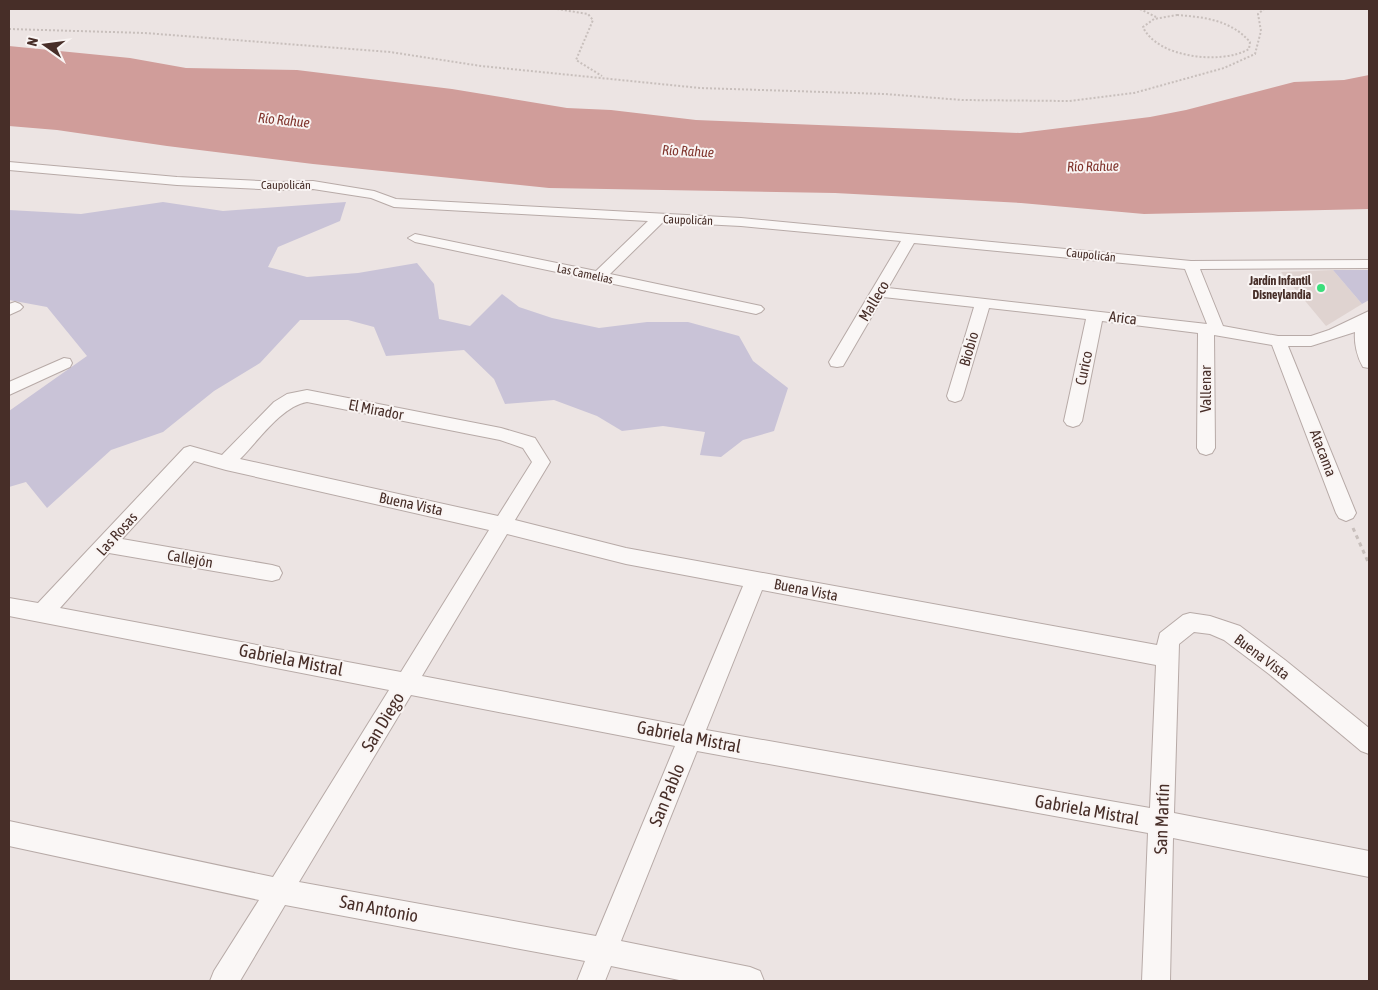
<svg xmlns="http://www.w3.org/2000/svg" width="1378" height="990" viewBox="0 0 1378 990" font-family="'Asap Condensed',sans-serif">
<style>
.built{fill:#dfd3d0}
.green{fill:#c9c3d7}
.water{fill:#d09d9a}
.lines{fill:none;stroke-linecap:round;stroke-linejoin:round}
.minor-casing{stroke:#b7aaa7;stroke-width:2}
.path-far1{stroke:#c8bfbc;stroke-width:2;stroke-dasharray:2 2;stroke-linecap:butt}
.path{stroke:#c8bfbc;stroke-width:3;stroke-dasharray:4 4;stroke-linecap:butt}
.minor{fill:#faf7f6;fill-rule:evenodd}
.poi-dot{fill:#3bde7b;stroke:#f9f4f3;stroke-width:2}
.labels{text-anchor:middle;stroke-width:4;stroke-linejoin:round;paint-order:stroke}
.far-street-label{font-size:12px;fill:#472e28;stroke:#f9f4f3}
.far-poi-label{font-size:12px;font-weight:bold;fill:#472e28;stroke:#f9f4f3;text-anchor:end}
.far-water-label{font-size:14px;font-style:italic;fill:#80352d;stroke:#f9f4f3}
.street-label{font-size:15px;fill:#472e28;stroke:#f9f4f3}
.near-street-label{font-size:18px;fill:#472e28;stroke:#f9f4f3}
</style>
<rect width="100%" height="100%" fill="#ece4e3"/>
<path class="built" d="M1333,270L1362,304L1326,326L1281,272Z"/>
<path class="green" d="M163,202L223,211L346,202L340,221L278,247L268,267L307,277L358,273L417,263L434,284L439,319L470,326L502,294L519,307L552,318L599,328L647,322H688L739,336L753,361L788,388L774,431L743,440L721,457L700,455L705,432L663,426L622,431L597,416L554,400L505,404L494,379L464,350L386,356L374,327L348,320H300L260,363L214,391L163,432L111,450L47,508L26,482L9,487V411L87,356L47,307L9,300V210L81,214Z
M1333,270H1369V300L1362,304Z"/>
<path class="water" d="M9,46L130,58L186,68L297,70L452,89L567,108L611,110L696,120L1020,133L1150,117L1186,110L1294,82L1344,80L1369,75V209L1144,214L1021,203L835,193L549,188L313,164L167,146L57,130L9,126Z"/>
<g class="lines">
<g class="minor-casing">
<path id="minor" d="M9,162L177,177L280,182L313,181L374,191L396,199L741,218L1191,261L1369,260V268L1200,269L1223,326L1278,336H1311L1329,330L1369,311V368L1363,367C1357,357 1354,343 1355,332L1311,346H1288L1356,513L1353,518L1346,521L1339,518L1336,513L1272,345L1214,335L1215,448L1212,453L1206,455L1200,453L1197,448L1198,333L1102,321L1082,421L1079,425L1073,427L1067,425L1064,421L1086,319L989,308L963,396L961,400L955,402L949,400L947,396L974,307L883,297L843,366L837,367L831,366L829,362L901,241L741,226L663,222L610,274L761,306L764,309L761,312L756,314L415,242L408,238L415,234L596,271L648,221L394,207L371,198L313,189L280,190L177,185L9,170ZM914,243L1185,269L1207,324L888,288Z
M15,302L20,304L23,307L20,310L9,315V304Z
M64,358L70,359L72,363L70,367L9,395V382Z
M307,390L501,428L535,438L550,462L515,520L626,548L1157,645L1160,633L1183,615L1190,613L1210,616L1240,626L1285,660L1369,728V754L1361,751L1269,674L1224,640L1210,634L1194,632L1179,644L1174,813L1369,851V877L1173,838L1170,981H1142L1148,833L697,751L621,941L750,967L760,971L764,981H684L611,966L605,981H577L585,961L285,905L240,981H210L214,971L259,900L9,846V821L273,877L389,690L9,616V598L38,603L184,448L190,446L222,455L274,402L287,394ZM307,402L500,440L523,448L532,462L498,516L240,459C258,441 282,406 307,402ZM194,461L226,470L489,530L401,672L60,608L109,553L272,581L279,579L282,573L279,567L272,565L122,539ZM507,534L626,564L743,586L684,726L422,676ZM762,590L1156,665L1150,808L706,730ZM411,695L675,746L596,936L299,882Z"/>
</g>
<path class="path-far1" d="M557,9L588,14L593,20L576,60L602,76
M1140,9L1156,17
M1177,15C1204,17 1231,20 1250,42L1249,49C1222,65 1157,58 1143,27L1154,19Z
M9,29L145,33L390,52L481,66L700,88L885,94L962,100L1069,101L1134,93L1224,68L1255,54L1261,31L1258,14L1264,9"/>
<path class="path" d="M1353,528L1369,564"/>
<use href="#minor" class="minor"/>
</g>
<circle class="poi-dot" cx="1321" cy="288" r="5"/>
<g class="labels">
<g class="far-street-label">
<text x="286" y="189">Caupolicán</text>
<text transform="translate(688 220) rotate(2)" y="4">Caupolicán</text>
<text transform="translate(1091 255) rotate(6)" y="4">Caupolicán</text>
<text transform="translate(585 274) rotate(12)" y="4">Las Camelias</text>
</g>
<g class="far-poi-label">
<text x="1311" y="285">Jardín Infantil<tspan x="1311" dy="14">Disneylandia</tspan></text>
</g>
<g class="far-water-label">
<text transform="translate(284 120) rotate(6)" y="5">Río Rahue</text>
<text transform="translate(688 151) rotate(3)" y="5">Río Rahue</text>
<text transform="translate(1093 166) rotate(-1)" y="5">Río Rahue</text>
</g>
<g class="street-label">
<text transform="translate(874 301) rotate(-59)" y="5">Malleco</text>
<text transform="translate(1123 318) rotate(7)" y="5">Arica</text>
<text transform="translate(969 349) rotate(-74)" y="5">Biobio</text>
<text transform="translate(1084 368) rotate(-78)" y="5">Curico</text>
<text transform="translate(1206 389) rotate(-90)" y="5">Vallenar</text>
<text transform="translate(376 410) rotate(11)" y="5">El Mirador</text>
<text transform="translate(1323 453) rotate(69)" y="5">Atacama</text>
<text transform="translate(411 504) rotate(12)" y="5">Buena Vista</text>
<text transform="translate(117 534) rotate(-48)" y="5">Las Rosas</text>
<text transform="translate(190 559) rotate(10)" y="5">Callejón</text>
<text transform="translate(806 590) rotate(11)" y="5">Buena Vista</text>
<text transform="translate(1262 657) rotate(37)" y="5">Buena Vista</text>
</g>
<g class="near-street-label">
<text transform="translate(291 660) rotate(11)" y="6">Gabriela Mistral</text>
<text transform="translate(383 722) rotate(-59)" y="6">San Diego</text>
<text transform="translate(689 737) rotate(11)" y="6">Gabriela Mistral</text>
<text transform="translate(667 795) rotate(-68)" y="6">San Pablo</text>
<text transform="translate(1087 810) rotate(10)" y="6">Gabriela Mistral</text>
<text transform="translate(1162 819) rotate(-88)" y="6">San Martín</text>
<text transform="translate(379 909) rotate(11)" y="6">San Antonio</text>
</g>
</g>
<rect width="1378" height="990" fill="none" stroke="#472e28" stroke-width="20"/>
<g transform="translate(45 45) rotate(284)" stroke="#f9f4f3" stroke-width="4" paint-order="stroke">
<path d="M0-4L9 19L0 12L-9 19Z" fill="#472e28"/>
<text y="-8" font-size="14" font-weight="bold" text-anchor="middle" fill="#472e28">N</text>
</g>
</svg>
